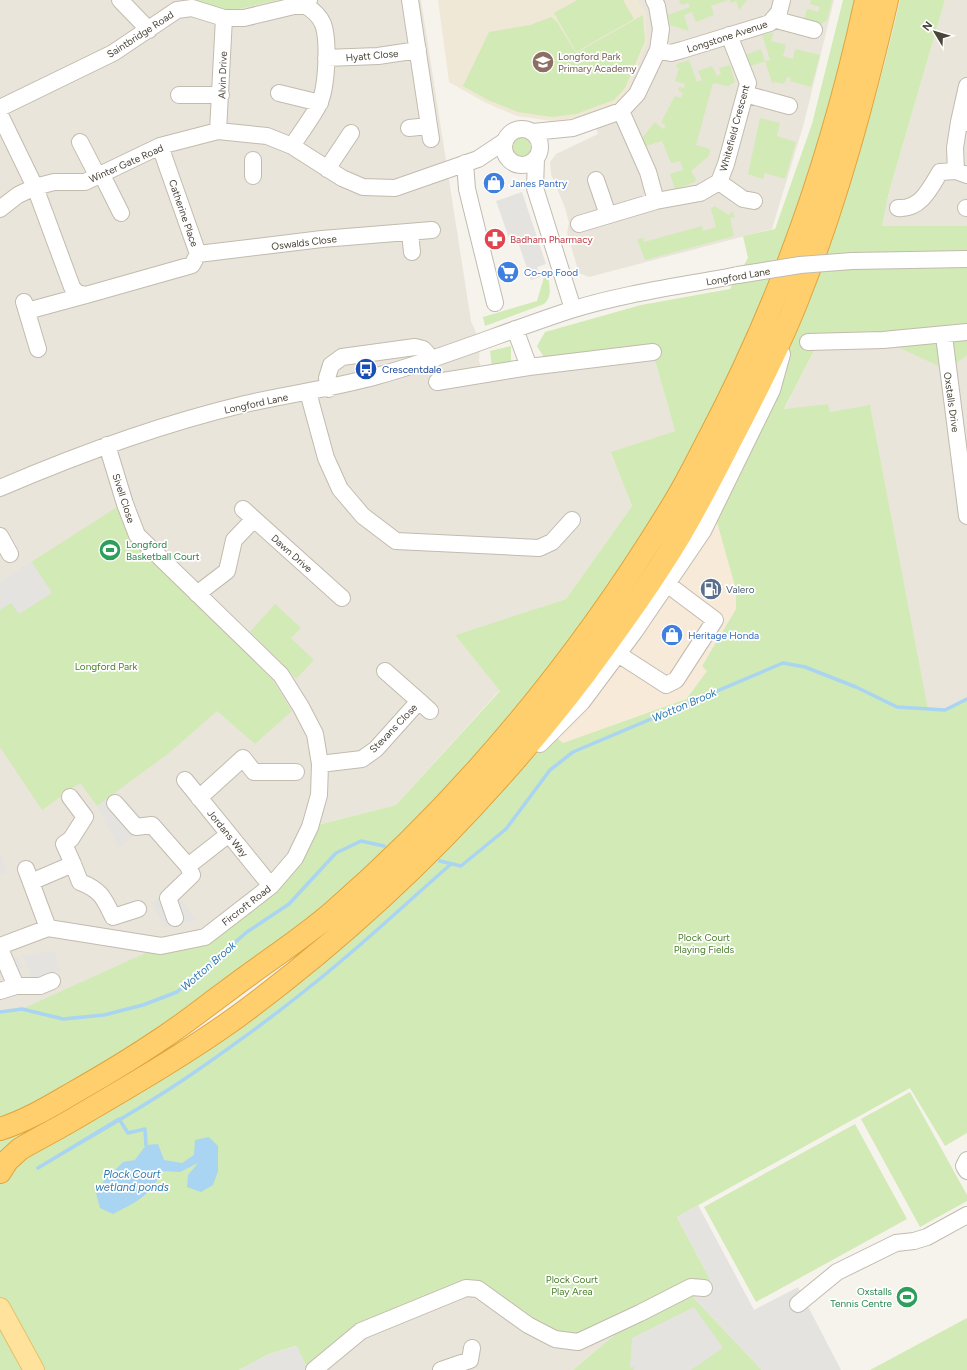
<svg xmlns="http://www.w3.org/2000/svg" width="967" height="1370" viewBox="0 0 967 1370" font-family="Figtree,sans-serif">
<style>
.residential{fill:#eae5da}
.commercial{fill:#f7ead8}
.education{fill:#efe8d6}
.green{fill:#d2eab5}
.parking{fill:#e5e3e0}
.water{fill:#a9d4f2}
.lines{fill:none;stroke-linecap:round;stroke-linejoin:round}
.stream{stroke:#a9d4f2;stroke-width:3.5}
.minor-casing{stroke:#c2bbae;stroke-width:18}
.major-casing{stroke:#e6c16a;stroke-width:22}
.highway-casing{stroke:#e0a43c;stroke-width:24}
.minor{stroke:#fff;stroke-width:16}
.major{stroke:#ffe39c;stroke-width:20}
.highway{stroke:#ffcf6e;stroke-width:22}
.minor-bridge-casing{stroke:#c2bbae;stroke-width:18;stroke-linecap:butt}
.minor-bridge{stroke:#fff;stroke-width:16}
.labels{text-anchor:middle;stroke-width:3.5;stroke-linejoin:round;paint-order:stroke}
.street-label{font-size:10px;fill:#4b4439;stroke:#fff}
.education-label{font-size:10px;fill:#785e54;stroke:#fff;text-anchor:start}
.shop-label{font-size:10px;fill:#366cbe;stroke:#fff;text-anchor:start}
.health-label{font-size:10px;fill:#be3a42;stroke:#fff;text-anchor:start}
.transit-label{font-size:10px;fill:#164399;stroke:#fff;text-anchor:start}
.leisure-label{font-size:10px;fill:#27864d;stroke:#fff;text-anchor:start}
.service-label{font-size:10px;fill:#4e5e75;stroke:#fff;text-anchor:start}
.park-label{font-size:10px;fill:#4a7f2a;stroke:#fff}
.water-label{font-size:11px;font-style:italic;fill:#2e7ab2;stroke:#fff}
</style>
<rect width="100%" height="100%" fill="#f6f3ec"/>
<path class="residential" d="M0,0H190L230,11L279,0H421L471,321L480,342L479,361L483,374L653,352L675,431L612,452L632,506L566,599L455,635L500,690L396,805L310,827L295,858L205,937L22,1009L0,1012Z
M637,0H834L804,123L772,229L589,277L579,273L567,233L569,223L565,208L551,174L550,162L556,154L598,134L591,113L646,14Z
M945,0H967V226H882L889,192Z
M967,332V699L945,710H928L870,406L829,412L828,404L784,410L819,341Z
M466,1288L640,1313L573,1370H314L361,1331Z"/>
<path class="commercial" d="M713,508L736,590V609L702,666L707,671L685,699L563,743L551,733Z"/>
<path class="education" d="M438,0H637L646,14L647,42L629,90L616,104L576,118L552,121L517,116L486,103L449,82Z"/>
<path class="green" d="M190,0H279L230,11Z
M577,0H623L634,19L576,52L554,13Z
M679,0H728L711,6L714,15L696,22L692,12L684,15L689,31L670,25L668,15L690,7L688,3L681,5Z
M730,0H747L739,10L736,1L731,3Z
M811,0H832L827,20L818,26L803,22L807,9L818,12L820,7L810,4Z
M843,0H857L827,119L790,234L718,404L669,493L614,581L541,682L399,850L162,1039L177,1057L382,909L493,802L551,733L563,743L686,699L707,671L702,666L736,609V590L713,508C733,469 754,430 772,390C828,264 869,133 900,0H945L889,192L882,226H967V355L947,370L883,340L819,341L784,409L828,404L830,412L870,405L928,709L945,710L967,699V1133L945,1146L910,1088L677,1217L711,1281L694,1298L762,1370H573L639,1314L578,1342L555,1339L478,1289L361,1331L308,1370L296,1346L269,1354L239,1370H0V1012L22,1009L161,946L205,937L271,886L310,827L396,805L500,691L455,635L566,599L632,506L611,452L675,431L653,353L545,359L537,346L545,332L641,305L730,289L748,258L743,236L775,229L812,124Z
M643,15L645,41L625,88L614,100L576,114L552,117L518,112L488,100L463,86L489,32L530,25L551,17L557,22L576,53Z
M774,32L771,41L786,45L783,56L793,59L795,49L820,55L811,87L790,81L791,78L787,77L784,84L775,82L772,83L765,61L749,67L745,55L761,49L765,61L770,60L762,35Z
M689,60L697,82L702,80L698,71L712,66L717,76L721,74L719,68L730,65L735,82L728,86L713,83L696,145L710,149L709,156L691,171L696,179L695,182L675,189L670,174L683,170L680,161L671,163L662,141L646,146L642,138L655,122L663,129L666,126L661,122L675,96L681,98L683,93L678,90L679,87L684,88L685,84L675,81L679,68L676,67L677,64Z
M760,118L780,123L777,136L796,142L785,179L765,173L763,179L748,174Z
M511 147a10 10 0 1 1 20 0a10 10 0 1 1-20 0Z
M714,206L729,215L732,211L735,217L730,218L734,236L645,260L637,239L643,238L644,242L702,226L703,231L716,227L711,209Z
M548,275C549,287 553,295 544,304L485,326L483,317L537,301L544,277Z
M511,346V365L492,368L490,351Z
M117,507L129,538L272,679L292,711L255,744L217,711L169,753L97,806L80,783L42,810L0,747V582Z
M275,604L301,628L291,638L314,660L296,679L285,666L250,632Z
M910,1092L967,1195V1201L920,1227L861,1119Z
M855,1124L907,1219L756,1302L704,1207Z
M967,1318V1370H870Z"/>
<path class="parking" d="M522,192L546,264L537,267L540,277L531,280L517,239L510,241L496,201Z
M31,561L52,593L19,614L11,603L0,610V582Z
M117,791L148,823L119,848L97,806Z
M0,853L8,873L0,876Z
M171,887L197,920L164,928L152,903Z
M54,951L61,970L32,978L23,956Z
M18,957L23,968L15,972L10,960Z
M698,1205L754,1310L798,1287L841,1370H762L694,1298L711,1281L677,1217Z
M694,1307L723,1348L691,1370H634V1367H630L632,1338Z
M297,1346L308,1370H239L269,1354Z"/>
<path class="water" d="M209,1137L218,1146V1171L213,1185L201,1192L187,1187L188,1175L198,1163L180,1172L162,1171C151,1196 136,1202 113,1214L100,1208L96,1193L101,1184L123,1162L135,1160L146,1145L158,1144L164,1160L182,1163L194,1155L195,1140Z"/>
<g class="lines">
<path class="stream" d="M440,861L461,866L506,829L550,770L573,752L783,663L805,667L856,687L897,707L945,710L967,699
M0,1012L22,1009L63,1019L104,1015L143,1005L177,992L247,932L289,904L336,853L361,841L384,846
M146,1145L145,1129L128,1133L119,1119L38,1168C89,1137 143,1108 192,1074C231,1047 270,1019 307,989C357,950 403,906 451,864"/>
<g class="minor-casing">
<path id="minor" d="M120,0L149,30
M410,0L431,139
M773,19L814,30
M658,50L671,53L682,50L770,23L779,12L782,0
M326,58L378,56L418,50
M967,86L959,122L967,123
M279,93L320,103
M745,94L789,106
M179,95H221
M0,108L113,53L177,10L192,8L224,18H244L294,6H306L309,0
M621,111L648,172L656,201
M0,115L35,187L72,287L77,293L86,295L27,311
M959,122L955,148L956,171L967,175
M409,128L429,126
M504 147a18 18 0 1 1 36 0a18 18 0 1 1-36 0Z
M218,131L224,18
M533,132L573,128L621,111L637,94L658,50L661,29L657,6L654,0
M80,142L98,177
M292,146C301,132 312,118 319,104C327,88 329,40 323,24C320,17 313,10 306,6
M536,158L535,188L573,309
M253,160V176
M465,163L467,189L495,303
M327,169L351,133
M102,175L121,213
M596,180L608,215
M719,182L743,199L754,201
M898,208C920,210 930,189 940,172L956,171
M966,208H967
M0,209L18,195L35,187L54,182H85L160,146L218,131L267,136L292,146L342,178L363,187L395,188L478,159L505,141
M579,224L656,201L700,193L719,182L726,164L748,83L729,35
M410,233L412,252
M198,254L322,239L432,230
M852,261L967,259
M86,295L192,265L198,254L160,146
M24,302L38,349
M515,329L529,367
M944,336L967,516
M808,342L883,340L967,332
M437,382L529,367L653,352
M329,389L327,378L331,365L342,357L415,347L423,349L433,360
M308,392L326,458L340,489L363,516L396,541L539,548L552,542L572,520
M0,488C79,454 161,424 245,404C289,394 334,388 377,376C443,358 506,331 571,310C625,293 682,286 738,275
M243,509L342,598
M0,536L10,554
M197,594L227,571L234,540L254,519
M618,654L666,685L676,680L715,620L667,584
M419,701L430,711
M540,744L582,702L635,631L703,531L772,390L782,354
M320,764L362,759L376,749L419,701L385,671
M185,780L271,886
M199,798L243,758L254,772H296
M115,803L136,827L152,825L188,866L229,834
M73,864L80,882C101,890 104,898 113,917L138,909
M26,869L48,928
M31,882L73,864L64,844L71,839L85,817L70,797
M175,918L168,898L192,875L188,866
M0,946L48,928L161,946L205,937L271,886L295,858L310,827L319,795L320,764L315,734L301,707L281,675L137,535L125,504L107,445
M0,949L16,986L0,991
M16,986H40L52,981
M967,1160L964,1166L967,1171
M798,1304L837,1272L896,1243L914,1241L927,1237L967,1215
M314,1370L361,1331L466,1288L478,1289L528,1325L555,1339L578,1342L640,1313L691,1287L704,1288
M441,1370L470,1360L472,1348"/>
</g>
<g class="major-casing">
<path id="major" d="M0,1308L34,1370"/>
</g>
<g class="highway-casing">
<path id="highway" d="M0,1129C26,1121 49,1107 73,1093C103,1076 133,1058 161,1039C184,1024 205,1007 227,991C262,964 301,940 334,911C468,794 582,655 674,503C687,482 698,459 709,438C782,300 833,153 866,0
M0,1172L7,1161L20,1149C37,1139 55,1130 72,1120C128,1087 184,1055 237,1017C370,919 487,803 587,671C619,627 652,582 680,535C699,503 716,469 733,436C756,392 779,347 797,301C836,203 863,103 887,0"/>
</g>
<use href="#minor" class="minor"/>
<use href="#major" class="major"/>
<use href="#highway" class="highway"/>
<g class="minor-bridge-casing">
<path id="minor-bridge" d="M738,275L800,265L852,261"/>
</g>
<use href="#minor-bridge" class="minor-bridge"/>
</g>
<defs>
<g id="school-disc" transform="scale(1.15)"><circle r="9.5" fill="#8d6e63" stroke="#fff"/><path d="M0-5L7-2L0 1L-7-2ZM-4 1L0 2.5L4 1V4Q0 6-4 4Z" fill="#fff"/></g>
<g id="shop-disc" transform="scale(1.15)"><circle r="9.5" fill="#3f7fe0" stroke="#fff"/><path d="M-5-2.5h2.3a2.7 3.5 0 0 1 5.4 0H5L5.5 6h-11ZM-1.5-2.5h3a1.5 2.3 0 0 0-3 0Z" fill="#fff"/></g>
<g id="pharmacy-disc" transform="scale(1.15)"><circle r="9.5" fill="#e0444e" stroke="#fff"/><path d="M-2-6h4v4h4v4h-4v4h-4v-4h-4v-4h4Z" fill="#fff"/></g>
<g id="supermarket-disc" transform="scale(1.15)"><circle r="9.5" fill="#3f7fe0" stroke="#fff"/><path d="M-6-5.5h2.5l.6 2H6L4.5 2H-2.5L-4.4-4H-6ZM-1.5 3.2a1.3 1.3 0 1 0 .1 0ZM3 3.2a1.3 1.3 0 1 0 .1 0Z" fill="#fff"/></g>
<g id="bus-disc" transform="scale(1.15)"><circle r="9.5" fill="#1a4fb4" stroke="#fff"/><path d="M-5-6H5V4H4V6H2V4H-2V6H-4V4H-5ZM-3.5-4V0h7V-4ZM-3.5 1.2v1.5H-2V1.2ZM2 1.2v1.5H3.5V1.2Z" fill="#fff"/></g>
<g id="stadium-disc" transform="scale(1.15)"><circle r="9.5" fill="#2e9e5b" stroke="#fff"/><path d="M0-5a6.5 5 0 1 0 0 10a6.5 5 0 1 0 0-10ZM-3.5-1.8h7v3.6h-7Z" fill="#fff"/></g>
<g id="fuel-disc" transform="scale(1.15)"><circle r="9.5" fill="#5c6f8a" stroke="#fff"/><path d="M-5.5-6h7V0h2V4h1.3V-2.5L3-4.5l.8-.8L6-3V5H2.5V1h-1V6h-7ZM-4.2-4.7v3.2H.2V-4.7Z" fill="#fff"/></g>
</defs>
<g fill-rule="evenodd">
<use href="#school-disc" x="543" y="62"/>
<use href="#shop-disc" x="494" y="183"/>
<use href="#pharmacy-disc" x="495" y="239"/>
<use href="#supermarket-disc" x="508" y="272"/>
<use href="#bus-disc" x="366" y="369"/>
<use href="#stadium-disc" x="110" y="550"/>
<use href="#fuel-disc" x="711" y="589"/>
<use href="#shop-disc" x="672" y="635"/>
<use href="#stadium-disc" x="907" y="1297"/>
</g>
<g class="labels">
<g class="street-label">
<text transform="translate(140 34) rotate(-33)" y="4">Saintbridge Road</text>
<text transform="translate(727 36) rotate(-18)" y="4">Longstone Avenue</text>
<text transform="translate(372 55) rotate(-5)" y="4">Hyatt Close</text>
<text transform="translate(222 75) rotate(-88)" y="4">Alvin Drive</text>
<text transform="translate(734 128) rotate(-75)" y="4">Whitefield Crescent</text>
<text transform="translate(126 163) rotate(-24)" y="4">Winter Gate Road</text>
<text transform="translate(184 213) rotate(71)" y="4">Catherine Place</text>
<text transform="translate(304 242) rotate(-7)" y="4">Oswalds Close</text>
<text transform="translate(738 276) rotate(-10)" y="4">Longford Lane</text>
<text transform="translate(952 402) rotate(82)" y="4">Oxstalls Drive</text>
<text transform="translate(256 403) rotate(-12)" y="4">Longford Lane</text>
<text transform="translate(124 498) rotate(72)" y="4">Sivell Close</text>
<text transform="translate(292 553) rotate(42)" y="4">Dawn Drive</text>
<text transform="translate(393 728) rotate(-46)" y="4">Stevans Close</text>
<text transform="translate(228 833) rotate(51)" y="4">Jordans Way</text>
<text transform="translate(246 905) rotate(-38)" y="4">Fircroft Road</text>
</g>
<g class="education-label">
<text x="558" y="60">Longford Park<tspan x="558" dy="12">Primary Academy</tspan></text>
</g>
<g class="shop-label">
<text x="510" y="187">Janes Pantry</text>
<text x="524" y="276">Co-op Food</text>
<text x="688" y="639">Heritage Honda</text>
</g>
<g class="health-label">
<text x="510" y="243">Badham Pharmacy</text>
</g>
<g class="transit-label">
<text x="382" y="373">Crescentdale</text>
</g>
<g class="leisure-label">
<text x="126" y="548">Longford<tspan x="126" dy="12">Basketball Court</tspan></text>
<text x="892" y="1295" text-anchor="end">Oxstalls<tspan x="892" dy="12">Tennis Centre</tspan></text>
</g>
<g class="service-label">
<text x="726" y="593">Valero</text>
</g>
<g class="park-label">
<text x="106" y="670">Longford Park</text>
<text x="704" y="941">Plock Court<tspan x="704" dy="12">Playing Fields</tspan></text>
<text x="572" y="1283">Plock Court<tspan x="572" dy="12">Play Area</tspan></text>
</g>
<g class="water-label">
<text transform="translate(684 705) rotate(-23)" y="4">Wotton Brook</text>
<text transform="translate(208 966) rotate(-41)" y="4">Wotton Brook</text>
<text x="132" y="1178">Plock Court<tspan x="132" dy="13">wetland ponds</tspan></text>
</g>
</g>
<g transform="translate(935 32) rotate(308)" stroke="#ffffff" stroke-width="3" paint-order="stroke">
<path d="M0-3L7 15L0 10L-7 15Z" fill="#4b4439"/>
<text y="-6" font-size="11" font-weight="bold" text-anchor="middle" fill="#4b4439">N</text>
</g>
</svg>
